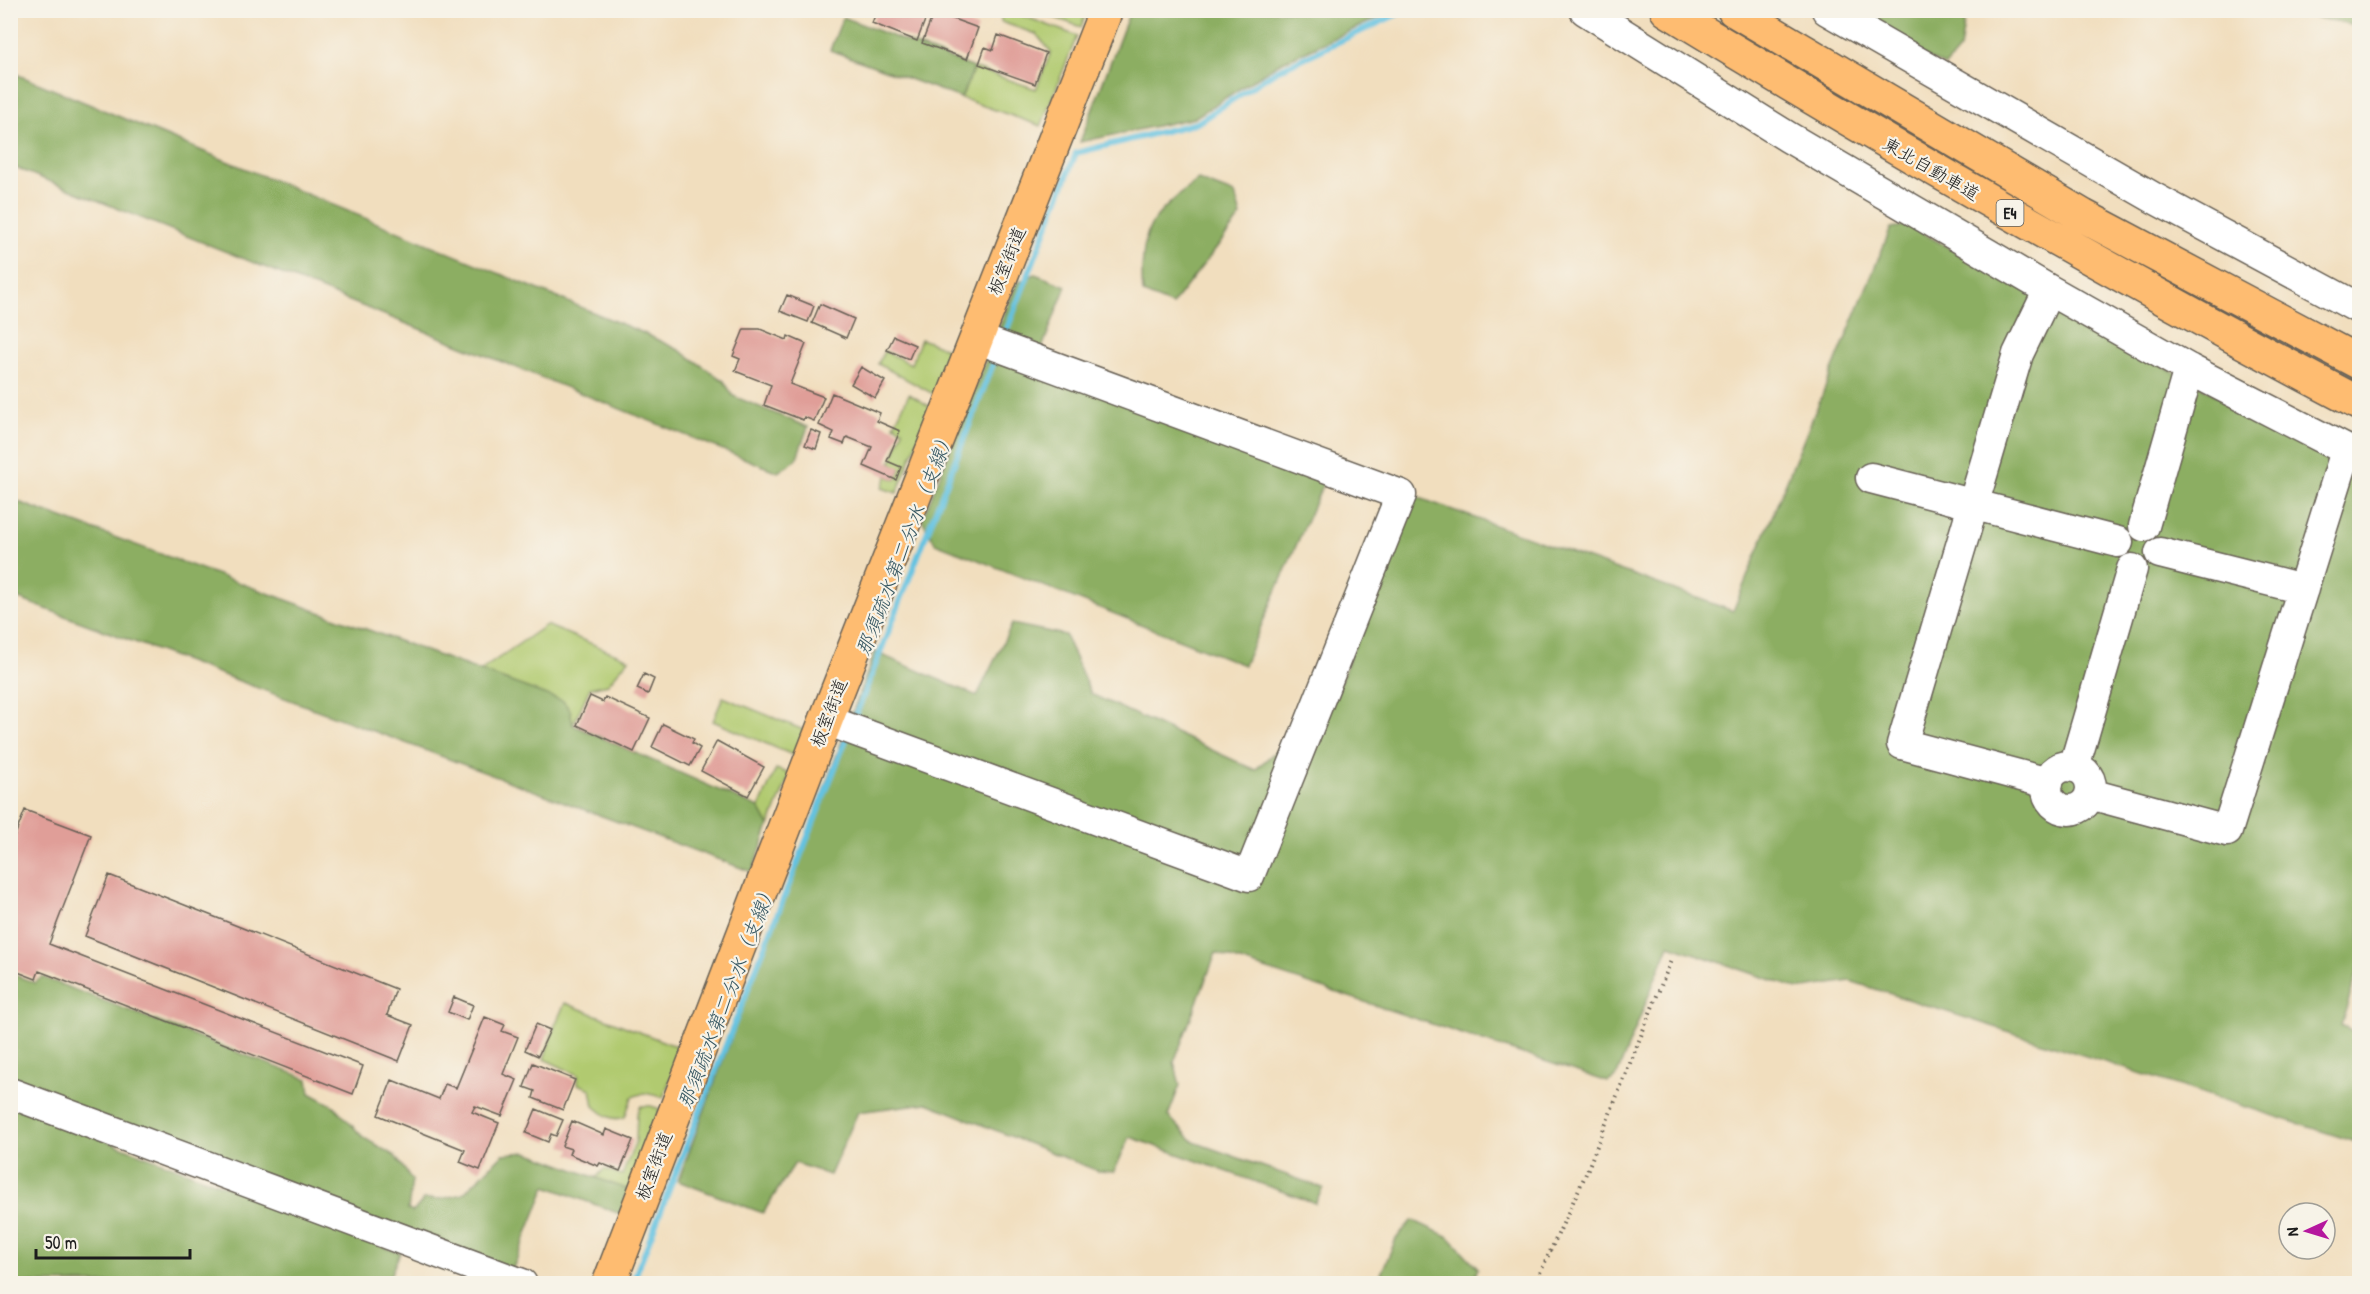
<svg xmlns="http://www.w3.org/2000/svg" width="2370" height="1294" viewBox="0 0 2370 1294" font-family="'Patrick Hand','Klee One',sans-serif">
<style>
.green{fill:#b1ca6f;stroke:#667346;stroke-width:1.5}
.forest{fill:#8cae62;stroke:#54653f;stroke-width:1.5}
.lines{fill:none;stroke-linecap:round;stroke-linejoin:round}
.stream{stroke:#63c2e1;stroke-width:6}
.building{fill:#e09e98}
.minor-casing{stroke:#676055;stroke-width:33}
.major-casing{stroke:#676055;stroke-width:36}
.highway-casing{stroke:#676055;stroke-width:36}
.path{stroke:#676055;stroke-width:4;stroke-dasharray:1.5 4.5;stroke-linecap:butt}
.minor{stroke:#fff;stroke-width:30}
.major{stroke:#febc71;stroke-width:33}
.highway{stroke:#febc71;stroke-width:33}
.labels{text-anchor:middle;stroke-width:4.5;stroke-linejoin:round;paint-order:stroke}
.shield{fill:#f7f3e8;stroke:#5e5c59;stroke-width:1.5}
.shield-label{font-size:16px;font-weight:bold;fill:#1c1c1c}
.street-label{font-size:18px;fill:#1c1c1c;stroke:#f7f3e8}
.water-label{font-size:20px;font-style:italic;fill:#355661;stroke:#f7f3e8}
</style>
<rect width="100%" height="100%" fill="#f7f3e8"/>
<filter id="ink" filterUnits="userSpaceOnUse"><feTurbulence type="fractalNoise" baseFrequency=".0167" numOctaves="2"/><feDisplacementMap in="SourceGraphic" scale="12" xChannelSelector="R" yChannelSelector="G"/><feConvolveMatrix kernelMatrix="1 2 1 2 8 2 1 2 1" color-interpolation-filters="sRGB"/></filter>
<filter id="wash" filterUnits="userSpaceOnUse"><feTurbulence type="fractalNoise" baseFrequency=".008" numOctaves="4" result="noise"/><feDisplacementMap in="SourceGraphic" scale="24" xChannelSelector="R" yChannelSelector="G"/><feGaussianBlur stdDeviation="1.35" result="paint"/><feColorMatrix in="noise" values="0 0 0 0 0 0 0 0 0 0 0 0 0 0 0 0 0 1.4 0 .05"/><feComposite in="paint" operator="in"/></filter>
<g filter="url(#wash)">
<rect width="100%" height="100%" fill="#f1debe"/>
<path class="green" d="M1010,11L1077,36L1041,126L961,98L974,68L1036,89L1051,52L1036,34L1001,22V14Z
M1036,11H1087L1081,27Z
M921,339L952,351L935,395L878,364L884,351L911,364Z
M909,394L931,407L897,493L882,488L887,476L896,480L901,468L891,463L903,430L894,425Z
M546,625L629,659L608,684L590,688L573,725L570,710L480,671Z
M723,697L806,731L795,756L713,721Z
M776,769L790,774L769,826L759,808Z
M565,1003L683,1049L663,1097L644,1093L632,1097L625,1117C612,1122 604,1115 594,1106L591,1089L578,1084V1075L544,1059L555,1025Z
M641,1106H651L660,1109L629,1190L596,1178L604,1169L622,1175L636,1141L637,1114Z"/>
<path class="forest" d="M1130,11V10L1393,11L1278,64L1194,118L1080,142Z
M1860,11H1966L1960,49L1945,66L1858,24Z
M2287,11H2359V27Z
M843,17L974,68L961,98L830,50Z
M11,72L641,332L679,350L724,381L733,396L808,427L796,460L778,472L11,166Z
M1198,180L1235,194L1241,216L1172,305L1143,293C1141,275 1142,243 1150,227C1157,212 1184,190 1198,180Z
M1908,225L2359,474L2360,964L2341,1025L2359,1034V1143L1850,981L1798,989L1669,945L1616,1077L1608,1082L1216,953L1174,1062L1180,1085L1168,1116L1194,1142L1323,1188L1315,1203L1130,1137L1114,1172L1098,1171L927,1103L858,1112L830,1175L795,1163L763,1213L678,1181L875,652L977,696L1012,624L1065,635L1091,694L1255,770L1334,698L1414,496L1733,611L1891,228Z
M1035,274L1066,286L1034,369L1326,477L1244,665L935,543L922,520L1017,283Z
M10,499L563,701L570,710L573,725L759,808L769,826L752,872L11,596Z
M10,973L35,983L42,977L308,1079L310,1093L334,1106L364,1138L395,1156L412,1180L408,1210L413,1212L424,1199H440L463,1194L503,1154L527,1152L629,1190L620,1214L546,1186L511,1273L11,1081Z
M10,1104L400,1253L387,1283H11Z
M1412,1220L1449,1237L1478,1268L1472,1283H1377L1396,1239Z"/>
<g class="lines">
<path class="stream" d="M1003,339L1076,153L1197,123L1276,71L1406,10
M853,722L997,354
M632,1284L847,737"/>
</g>
<g id="blocks">
<path class="building" d="M877,10H929L917,41L872,23Z
M934,12L978,28L967,59L922,43Z
M998,35L1046,53L1035,84L979,64L985,47L993,50Z
M787,295L814,306L808,322L780,311Z
M820,304L854,319L846,338L812,323Z
M744,329H760L787,340L788,336L806,344L790,384L824,397L814,421L804,417L803,420L764,405L771,385L735,371L740,359L733,356Z
M894,336L915,345L909,359L887,350Z
M861,367L885,381L875,398L851,384Z
M832,393L880,413L877,421L900,431L887,461L901,467L896,480L864,466L872,447L847,437L844,444L831,439L834,432L819,425Z
M811,430L821,434L816,449L805,445Z
M644,674L654,679L648,694L637,689Z
M590,696L603,702L605,697L650,718L634,752L577,725Z
M663,724L694,739L692,743L700,748L690,766L652,747Z
M717,741L764,767L748,796L701,771Z
M25,810L91,835L49,944L363,1066L353,1094L39,971L36,979L10,969V848Z
M109,875L396,989L387,1015L413,1025L399,1061L85,936Z
M454,997L473,1005L467,1020L448,1012Z
M485,1017L505,1025L502,1031L518,1037L503,1074L517,1080L502,1116L475,1106L472,1112L499,1123L480,1170L460,1162L465,1150L378,1115L392,1080L439,1099L445,1084L456,1088Z
M536,1024L550,1030L538,1056L525,1050Z
M533,1063L575,1080L563,1110L533,1098L535,1091L524,1087Z
M536,1109L563,1120L556,1136L551,1134L548,1142L526,1133Z
M572,1121L604,1135L606,1129L633,1140L620,1171L600,1163L598,1166L569,1154L571,1149L562,1146Z"/>
</g>
</g>
<g filter="url(#ink)">
<use href="#blocks" fill-opacity="0" stroke="#676055" stroke-width="1.5"/>
<g class="lines">
<g class="minor-casing">
<path id="minor" d="M1585,10L1788,137L2049,290L2189,369L2360,457
M1827,10L2154,198L2360,309
M1871,478L2118,542
M2144,526L2189,369
M2160,553L2303,589
M826,720L1249,876L1401,495L976,338
M2047 788a22 22 0 1 1 44 0a22 22 0 1 1-44 0Z
M2074,767L2132,569
M2048,783L1902,744L2018,354L2049,290
M2090,794L2227,831L2346,451
M10,1093L522,1284"/>
</g>
<g class="major-casing">
<path id="major" d="M609,1284L826,720L1106,10"/>
</g>
<g class="highway-casing">
<path id="highway" d="M1667,10C1894,149 2124,280 2360,404
M1734,10L2083,216L2360,363"/>
</g>
<path class="path" d="M1535,1284L1585,1176L1672,958"/>
<use href="#minor" class="minor"/>
<use href="#major" class="major"/>
<use href="#highway" class="highway"/>
</g>
</g>
<g class="labels">
<rect class="shield" x="1996.5" y="200" width="27" height="26" rx="4.5"/>
<g class="shield-label">
<text x="2010" y="219">E4</text>
</g>
<g class="street-label">
<text transform="translate(1931 169) rotate(30)" y="6">東北自動車道</text>
<text transform="translate(1007 261) rotate(-68)" y="6">板室街道</text>
<text transform="translate(829 713) rotate(-69)" y="6">板室街道</text>
<text transform="translate(654 1166) rotate(-69)" y="6">板室街道</text>
</g>
<g class="water-label">
<text transform="translate(905 543) rotate(-69)" y="7">那須疏水第二分水（支線）</text>
<text transform="translate(727 996) rotate(-69)" y="7">那須疏水第二分水（支線）</text>
</g>
</g>
<rect width="2370" height="1294" fill="none" stroke="#f7f3e8" stroke-width="36"/>
<g transform="translate(2307 1231) rotate(266)"><circle r="28" fill="#f7f3e8" stroke="#9f9d96" stroke-width="1.5"/>
<path d="M0-4.5L10 22L0 15L-10 22Z" fill="#b5179e"/>
<text y="-9" font-size="16" font-weight="bold" text-anchor="middle" fill="#1c1c1c">N</text>
</g>
<path d="M36 1249v9h154v-9" fill="none" stroke="#1c1c1c" stroke-width="3"/>
<text x="45" y="1249" font-size="18" fill="#1c1c1c" stroke="#f7f3e8" stroke-width="4.5" paint-order="stroke">50 m</text>
</svg>
